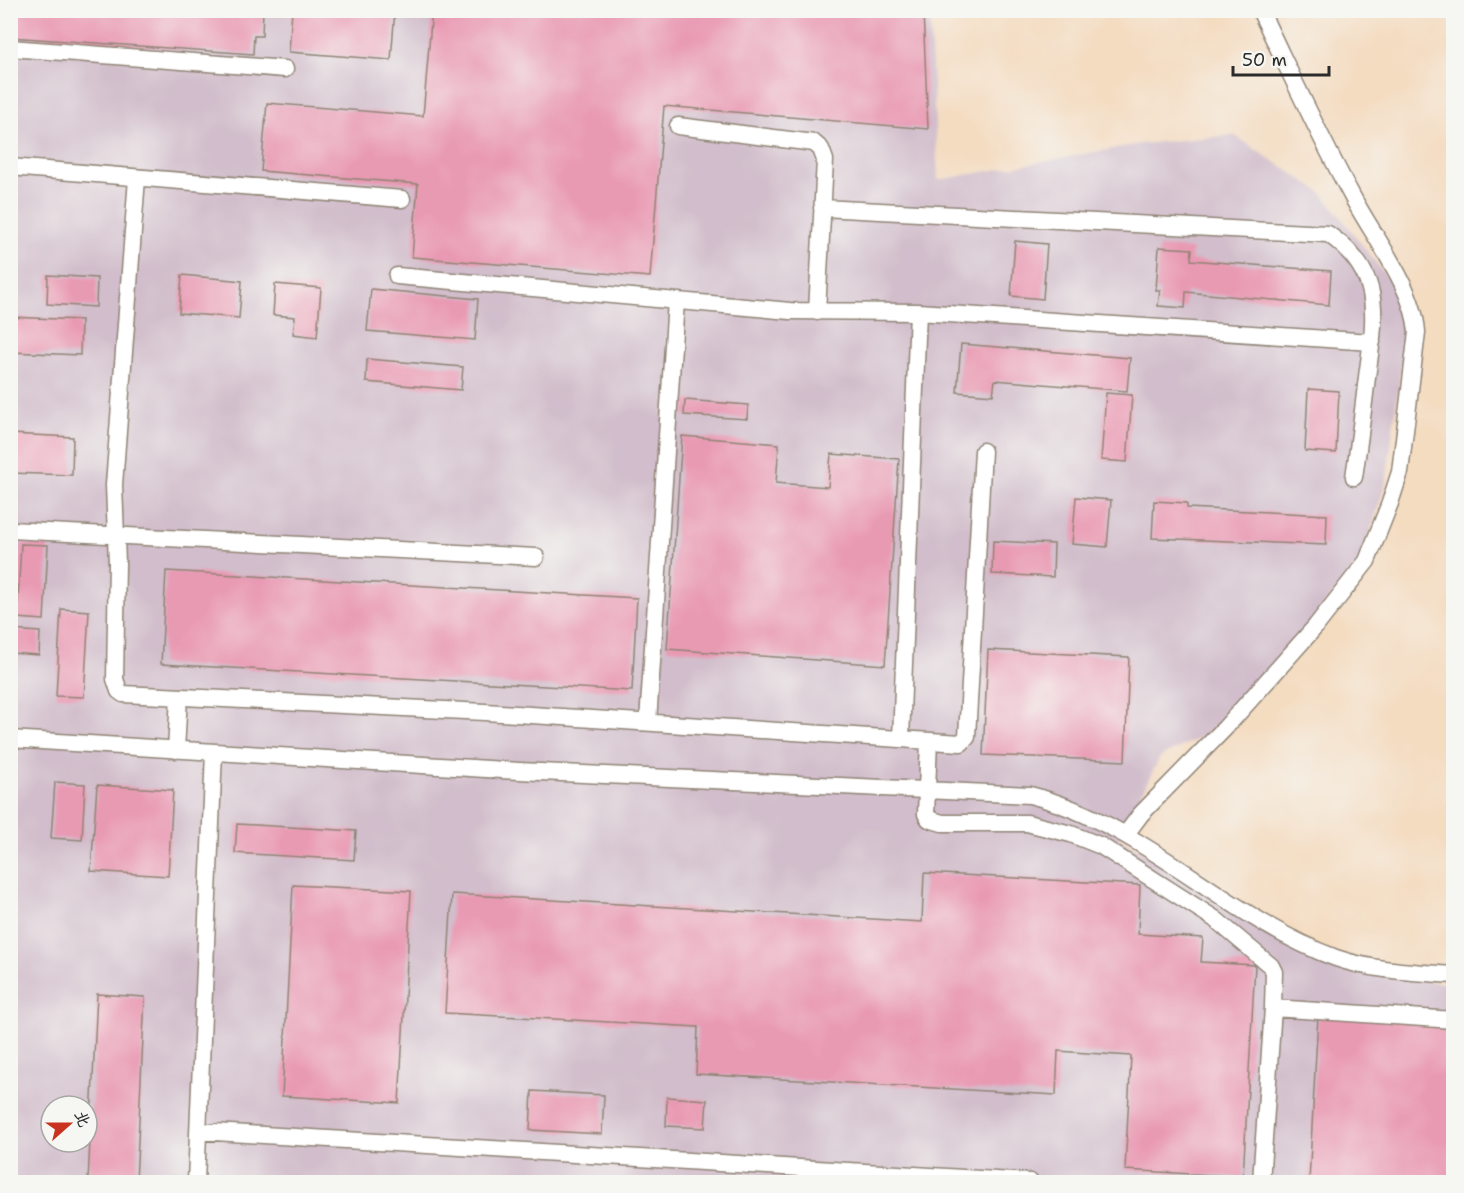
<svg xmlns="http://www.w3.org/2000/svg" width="1464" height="1193" viewBox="0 0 1464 1193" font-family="'Shantell Sans','LXGW WenKai TC',sans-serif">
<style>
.industrial{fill:#d1bdcb;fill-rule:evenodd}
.building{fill:#e99ab3}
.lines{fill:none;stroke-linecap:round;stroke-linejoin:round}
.minor-casing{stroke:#908476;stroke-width:19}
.minor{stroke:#fff;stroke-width:16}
</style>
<rect width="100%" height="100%" fill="#f6f6f2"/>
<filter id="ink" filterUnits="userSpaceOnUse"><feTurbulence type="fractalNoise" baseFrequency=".0167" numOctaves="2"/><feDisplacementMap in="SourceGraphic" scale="12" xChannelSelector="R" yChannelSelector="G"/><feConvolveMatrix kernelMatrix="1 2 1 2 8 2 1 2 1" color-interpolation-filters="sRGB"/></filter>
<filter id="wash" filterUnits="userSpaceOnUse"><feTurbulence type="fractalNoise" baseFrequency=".008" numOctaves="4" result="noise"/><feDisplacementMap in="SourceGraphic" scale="24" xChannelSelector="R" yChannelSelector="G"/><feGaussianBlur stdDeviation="1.35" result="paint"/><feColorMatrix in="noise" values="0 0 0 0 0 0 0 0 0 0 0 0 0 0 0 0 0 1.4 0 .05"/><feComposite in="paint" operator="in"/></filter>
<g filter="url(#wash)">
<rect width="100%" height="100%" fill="#f4dcc1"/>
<path class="industrial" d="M10,11H929L938,180L1140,144L1234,135L1322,193L1404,299L1408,316L1386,482L1362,558L1283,657L1242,701L1206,735L1160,757L1119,838L1343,967L1453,985V1182H11ZM51,1106H87V1142H51Z"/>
<g id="blocks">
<path class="building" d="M10,10H263L262,36H254L253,54L10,37Z
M292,10H395L391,60L289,52Z
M432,10H923L928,129L664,106L650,277L412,257L418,184L261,171L267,103L423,116Z
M1015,241L1047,244L1043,299L1011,296Z
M1159,247L1192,249L1191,260L1331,271L1329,305L1186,292L1185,308L1158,306L1160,290H1156Z
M48,275L97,278L96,307L47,304Z
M182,275L242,281L239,318L179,313Z
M275,284L321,288L317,337L293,334L295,317L273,315Z
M371,289L478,299L475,340L367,331Z
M10,317L81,320L80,355L10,352Z
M961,344L1130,358L1127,391L995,380L993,395L957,392Z
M367,359L463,367L461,390L366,382Z
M1308,389L1339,391L1336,453L1305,451Z
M1106,393L1132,395L1127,462L1101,460Z
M685,400L748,405L747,419L684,415Z
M10,434L73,437L72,475L10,473Z
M682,436L779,444L776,483L828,487L831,454L899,459L885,665L667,649Z
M1076,497L1111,500L1107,547L1072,544Z
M1154,501L1187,503V508L1327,515L1326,545L1152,538Z
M993,541L1054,544L1053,577L992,574Z
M21,544L48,545L44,620L17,618Z
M166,571L637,598L632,691L161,664Z
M61,609L89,611L84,697L56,696Z
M10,630L40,632L39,655L10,653Z
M988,650L1129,657L1125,761L983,755Z
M55,782L85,784L82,840L51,838Z
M97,785L173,790L168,876L91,871Z
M237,824L356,831L354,860L235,853Z
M924,873L1140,885L1138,934L1203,938L1201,962L1255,965L1243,1177L1125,1170L1131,1056L1058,1051L1056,1095L696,1074L698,1027L445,1013L452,894L922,922Z
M293,885L411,891L399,1103L282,1096Z
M97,994L145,997L136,1182H88Z
M1318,1015L1454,1023V1182H1309Z
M10,1019L15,1047L10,1048Z
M532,1091L604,1095L602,1134L530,1130Z
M667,1097L707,1100L705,1128L666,1126Z"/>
</g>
</g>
<g filter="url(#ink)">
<use href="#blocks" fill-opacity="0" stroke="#908476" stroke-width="1.5"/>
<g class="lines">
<g class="minor-casing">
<path id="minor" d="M10,48L285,69
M678,126L814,143L821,149L825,160L817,312
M10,167L402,199
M137,178L114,485L117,563L115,679L119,691L123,694L485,712L961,743L967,737L983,451
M822,208L1328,234C1385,273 1375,317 1367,377C1363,411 1359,444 1354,477
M397,276L790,311L918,312L1372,342
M10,530L536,557
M648,722L676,301
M10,739L519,771L1030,795C1145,824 1228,919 1336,958C1373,971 1415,972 1454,975
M901,739L918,312
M929,741L926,814L929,819L942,823H1027L1071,834L1101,846L1215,919L1271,966L1274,972L1273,1008L1261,1182
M176,750L179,697
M1126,834L1141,814L1225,728L1316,626L1367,561L1390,503L1400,472L1417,332C1414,287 1373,236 1352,196C1319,136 1290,72 1260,10
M1273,1008L1454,1020
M198,1131L1030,1182
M196,1182L214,752"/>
</g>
<use href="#minor" class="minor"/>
</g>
</g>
<rect width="1464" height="1193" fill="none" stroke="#f6f6f2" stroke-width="36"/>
<g transform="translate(69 1124) rotate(69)"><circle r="28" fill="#f6f6f2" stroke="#a5a5a2" stroke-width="1.5"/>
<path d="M0-4.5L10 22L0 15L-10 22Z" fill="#c8321e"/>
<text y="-9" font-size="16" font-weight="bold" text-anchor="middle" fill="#2b2b2b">北</text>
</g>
<path d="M1233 66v9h96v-9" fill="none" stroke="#2b2b2b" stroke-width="3"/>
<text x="1242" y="66" font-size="18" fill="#2b2b2b" stroke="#f6f6f2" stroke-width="4.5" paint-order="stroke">50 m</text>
</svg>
